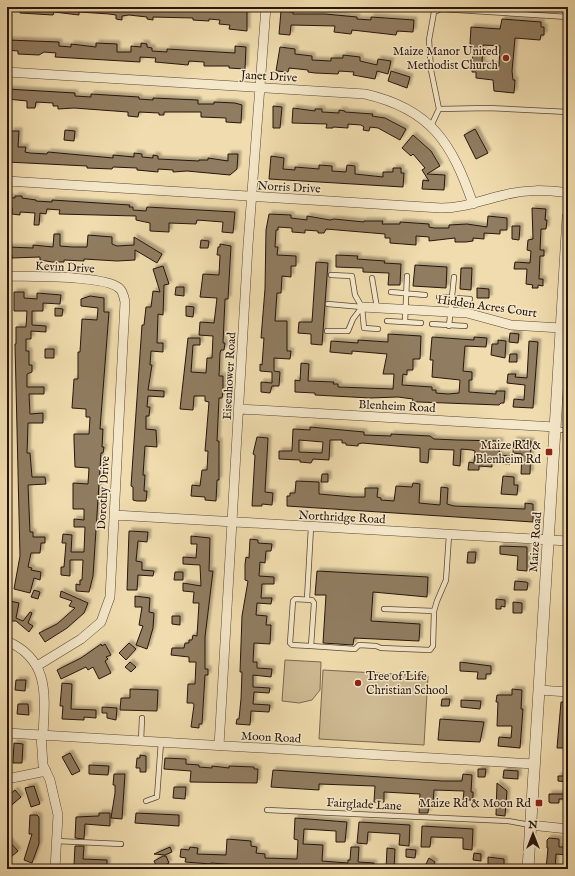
<svg xmlns="http://www.w3.org/2000/svg" width="575" height="876" viewBox="0 0 575 876" font-family="'IM FELL English',serif">
<style>
.green{fill:#ceba93;stroke:#7a6850}
.building{fill:#907c61;stroke:#27150d;fill-rule:evenodd;filter:url(#shadow)}
.lines{fill:none;stroke-linecap:round;stroke-linejoin:round}
.service-casing{stroke:#594735;stroke-width:6}
.minor-casing{stroke:#594735;stroke-width:10}
.tertiary-casing{stroke:#594735;stroke-width:12}
.service{stroke:#f5e8ca;stroke-width:4.5}
.minor{stroke:#f5e8ca;stroke-width:9}
.tertiary{stroke:#f5e8ca;stroke-width:11}
.poi-dot{fill:#8f2418;stroke:#f5e8ca;stroke-width:1.5}
.labels{text-anchor:middle;stroke-width:3;stroke-linejoin:round;paint-order:stroke}
.poi-label{font-size:12px;fill:#27150d;stroke:#f5e8ca;text-anchor:end}
.street-label{font-size:12px;fill:#27150d;stroke:#f5e8ca}
</style>
<defs>
<filter id="shadow"><feDropShadow dx="3" dy="-3" stdDeviation="1" flood-color="#0004"/></filter>
</defs>
<rect width="100%" height="100%" fill="#f0dcae"/>
<filter id="stains"><feTurbulence type="fractalNoise" baseFrequency=".005" numOctaves="4"/><feColorMatrix values="0 0 0 0 .2 0 0 0 0 .09 0 0 0 0 .02 0 0 0 .5 -.17"/></filter>
<radialGradient id="worn" r=".72"><stop offset=".6" stop-color="#630" stop-opacity="0"/><stop offset="1" stop-color="#630" stop-opacity=".3"/></radialGradient>
<path class="green" d="M285,660L321,662L320,690L312,700L299,703L282,701Z
M323,670L428,676L424,745L319,739Z"/>
<path class="building" d="M20,7H197L219,9L220,7L247,9V31L229,29L230,25L219,24L220,20L209,19V21L193,20V18L153,17V20L147,19V17L129,15L122,16V20L116,19V15L109,14L79,12V15L54,12L53,15L20,13Z
M281,11L293,12V14H325L357,17V19L371,20V17L414,20L413,32L397,31L396,35L352,30L351,34L334,32L335,26L291,25L290,35L279,34Z
M502,19L541,22V27H544V35H541L540,40L515,38L512,71L513,80H515L514,93L494,91L493,80L476,78V72H472L473,45L470,44L471,27L500,29ZM483,45L500,46L499,66L482,64Z
M7,40L59,42V46L71,47V44L96,47V43L117,44V52H131V46L141,47V43L147,44V47L152,48V51L167,52V49L235,53V46L246,47L245,69L229,68V66H204V62L189,61L188,65L155,62L156,58L140,57V62L55,57L56,53L44,52L39,55L18,54V51L7,50Z
M280,47L295,49V54L312,56V60L331,61V58H343V55L360,57V61L377,65L378,59L391,61L388,74L377,71L375,79L353,75L354,72L339,71L338,74L315,73L308,72V70L289,68L288,72L276,71Z
M391,71L410,77L407,88L388,81Z
M7,89L75,93V96L91,97V94L139,97V99L153,100V98L198,100V104H214V102L235,103L242,105L241,123L226,122V118L201,117V112H164V115H159V113L139,112L138,117L128,116V112L74,108L58,109V106H53V103L36,102L35,108H27V101L7,99Z
M273,106L282,107L280,128H273Z
M293,108L315,111V109H322V112L339,113V110L345,111V112L373,114L372,116L385,118L406,129L400,140L378,128L370,127L369,131L363,130L364,127L361,125L348,124V128L333,127V128H326L327,124L292,123Z
M475,129L488,153L476,159L464,135Z
M65,130L75,131L74,141L64,140Z
M11,131H19L18,147H26L25,152L30,153L47,154L48,152L113,158V155L134,157V153L142,154V157L153,158V155L158,156V159L199,161V160H208V158L228,161V154H238L237,169L230,175L187,171L173,172V170L158,169V172L137,170V168L113,167L112,169L87,168V166L7,162V149H10Z
M413,135L431,151L440,166L427,174L445,175L444,190L422,189L423,180L429,181L422,170L425,168L413,154L411,156L402,148Z
M271,156L284,158L283,169L295,170V167L319,169V165L332,166V171L346,172L347,165L355,166V174L383,177V172H393V168H401V173H404L403,187L269,179Z
M15,196H22V198L36,200V201L52,202V200L130,205L129,207H133V210L146,211L147,207L235,212L233,233L222,232L223,222L197,220L196,224L169,223V232L150,231V223L136,220V216L59,214L60,210L47,209L46,214L40,213L39,225H34L35,213L20,212V215L12,214V208H7V197L15,198Z
M532,208L546,209L545,220H547L546,229H541L540,250H544V256H540L539,279H543V286L538,285V288H532L533,285L526,284L527,269H514L515,262L530,263L531,251L527,250L528,240L533,239Z
M269,214L291,215V218L307,220V216L330,220L334,219L364,222V221H383L382,224H400V222L429,224V227L434,228H449V225L467,224L487,227L488,216L507,218V230H500V234L484,233V239L473,238V241L466,242H455V238L429,241V237L416,236V245L390,243V238H385V234L326,229L324,233H318V231L305,230V233L292,232V228L278,227V230H276L275,247H278L277,255L296,256V266H291V277L282,276L281,293H277L275,321H287V351H291L290,359L274,358V371L280,372L279,386H272L270,393L261,392V382L272,383V372L260,371V364L262,365L264,338H261L265,289L266,230Z
M512,226H520L519,240L512,239Z
M54,234H60V246L72,247H87L88,235L112,237V244L117,246L134,245V237L162,254L157,263L135,250V260L117,261L84,259V261L64,260V262H52L40,260V257L12,258V255H7V247L33,248V245L53,247Z
M201,240L209,241L208,248H200Z
M220,244L231,246L228,299H225L223,343H225L224,350H221L220,353L219,376H223V392L222,398H219L217,441H219V480H217L216,501L205,500V497L191,496L192,485L200,486L202,470H207L208,451H205L209,402L205,401V396H194L193,410L180,409L188,338H200V345H193L191,372L206,373L207,358H212L213,336L199,335L200,322L214,323L217,298L200,297L201,290L203,274L219,275L220,255H217L218,247H220Z
M336,255L358,256L357,259L385,261L384,263L401,264L400,285H388L389,273L363,272V268L336,267Z
M316,262L328,263L322,345L311,344V334L298,333L299,322H312Z
M415,265L447,267L446,288L413,286Z
M163,266L169,284L164,285L163,315L158,314L157,343H163V352L151,351L150,365H152L148,390L164,391V397L148,396L147,407H150L149,416H146V429L156,430L157,447L145,446L143,475H145L144,491H147L146,501H137L133,500V487L131,486L142,325H144L146,307H151L153,291L160,292L153,269Z
M461,268H472L471,290L460,289Z
M176,287H184V296L175,295Z
M477,288L489,289V298H477Z
M14,292H24V298L37,299V293L61,295L60,304L43,303V311H32V325L46,326V332L31,331V339H26V351H29V365H32V372L27,374V387H44V394H29L30,414L43,413V423H28L27,453H30L32,477H45L46,484L28,485L30,532H33V537H45V543H41L40,553H31L28,567L32,568L31,570L41,572L40,580L34,578L30,593L14,589L20,556L15,344H16V327H26L27,311H14Z
M90,296L104,298V312H109L100,429H103L102,447H104L103,453H101L93,576L89,592L76,591V584L80,585V580H82L83,560H70V576L61,575V567H64L66,543H62L63,534L72,535L71,552H84L85,527H74V519L84,520V509H73V483L88,484L89,468L75,467L74,440V434H89L90,417H86V409L72,408L74,379H78V352H80L82,319L97,320L98,308L81,306V299Z
M186,306L194,307L193,317L186,316Z
M55,308L63,309L62,316H55Z
M510,333L519,334L518,343L509,342Z
M388,334L421,336L420,359H413V370H407V375L403,374L402,385L432,387V390H436V393L448,394L459,393L460,380L432,377L433,360H430L432,337L474,340V337L487,338L486,347L465,346L463,371L472,372V380H469V392L496,394V391H505L504,403H501L499,405L419,402H412L413,399L398,397L370,398L315,395V393L295,392V380L300,381L301,363L309,364L308,381L334,382L333,384H338V387L393,389L394,374H383L387,354L352,351V354L330,352L331,341L358,343V340L388,342Z
M498,340L506,341L505,358L491,355L492,344H498Z
M529,341L538,342L533,408L513,407L514,399L524,400L525,385L507,383L508,374H516L515,377L527,378Z
M45,349H54V358H45Z
M510,354H517V362H509Z
M310,427L364,432V435L391,436V434L430,436L434,439L457,440L500,441L499,455L511,456L510,464L492,463V467L479,466V470H468L469,462L474,463L475,451L472,450L461,449L460,466L453,465L454,450L429,449L428,463L420,462V448L362,443L358,444V446L346,445V443H342V440H330L329,460L313,459L311,463L300,462V460L279,459V451H292L293,429L310,430ZM299,440L323,442L322,453L299,452Z
M257,437L268,438L265,492L273,493L272,505L262,504V506H252L255,455L253,454Z
M514,440L531,441L530,474H521L522,454L513,453Z
M322,474H328V482H321Z
M503,476L514,477V485H518L517,495L501,494Z
M296,481L319,482V494L353,497H365V488H378L377,497L381,498V500L394,501L396,486L412,487L413,483L420,484L419,503L440,505L441,487L448,488L447,504L454,506L525,509V503L533,504V522L287,506V496H290V493H295Z
M129,531L148,532L147,542L138,541L136,561L142,562V570L154,571L153,576L138,575L137,590H127Z
M191,536L210,538L209,571H213L205,637V669H208V675H205L202,724H199V728L191,727L194,705L193,703H187L188,684H195L196,662H189V657L171,655L172,648H184L185,643H189V640H192L193,635L197,636L199,603H193L194,592L183,591V583L201,586L200,565L183,564V557L196,558L197,544H191Z
M250,539L258,540V543L272,544L271,551H266L265,563L260,562L259,576L274,577V584H262L261,598H272L271,604L257,603L256,615L267,616L266,625H271L270,644L254,643L253,662H257V668L272,669L271,677L253,675V687L270,688L269,693L254,692L253,704L270,705L269,712L251,711L250,725L236,724L237,719H239L241,699L242,672H240L242,616L248,581L245,580V564L246,557L249,558Z
M500,546L527,547V571L517,570L518,556L500,554Z
M468,552H476L475,563H467Z
M317,571L428,577L427,597L373,592L371,621L420,624L419,641L354,638L353,645L323,643L326,595H315Z
M175,572H183V580H174Z
M515,581L526,582L528,583L527,590H514Z
M34,590L40,592L38,599L31,597Z
M61,591L88,603L84,613L67,628L45,642L39,633L57,624L75,608L69,606L72,601L60,597Z
M135,596L150,598L149,612L154,613L153,628L147,649L136,645L143,626L139,625L142,607H135Z
M496,599L505,600V607L501,606V609H496Z
M10,601L19,603L16,618L23,621L30,612L32,613L28,623L33,626L29,632L16,621H7Z
M513,602L522,603V613H513Z
M172,616H180V625L172,624Z
M129,643L136,649L126,660L119,653Z
M101,644L102,646L105,644L111,655L106,657L108,659L105,661L111,673L99,679L93,667L88,670L86,667L61,679L57,670L81,658Z
M130,662L136,667L131,672L125,667Z
M460,662L491,666V674H486V679H477L478,672L460,671Z
M16,680H26L25,691L15,690Z
M62,683L72,684L71,709L96,710V718L84,717V720L62,719L63,706H60Z
M130,689L158,690L157,711L120,710L121,698H130Z
M512,689L522,690L521,709H523L520,748L498,746L499,737L511,738L512,726H497L498,702H496L497,695H512Z
M442,699H450L449,706H441Z
M461,700L481,701L480,709L461,707Z
M561,702L568,703V748H557Z
M18,704H28L29,715L17,714Z
M102,707L117,708L116,720L107,718V713H102Z
M440,719L484,722L480,742L438,740Z
M14,743L23,744L22,763H13Z
M70,753L80,771L72,775L62,757Z
M140,755L146,756V772H140V768H136L137,758H140Z
M165,758L186,759V764L199,765V767L212,768V766L229,768V766L254,767V769H258L257,783L190,782L191,771L164,769Z
M89,765L109,766L108,775L89,774Z
M478,769H486L485,777H478Z
M273,770L442,781H462L463,774L472,775L471,792H473V800H463L464,791L434,790L433,803H429L428,813H419L420,794L384,792V802H374L375,786L319,784V790L271,787Z
M504,770L518,771V779L503,778Z
M114,774H125L122,819L111,818L115,793V785H113Z
M558,776H568V782L558,781Z
M497,783L507,791L505,816L496,815Z
M34,786L40,804L31,807L25,788Z
M174,787H186L185,799L173,798Z
M15,790L21,797L7,809V797Z
M549,794H568V799H559V803H551L549,802Z
M99,813H110V826L85,824L84,839L75,838L76,817L99,816Z
M136,813L179,815V826L135,823Z
M30,815H37L39,817V844L32,863L24,860L32,834H29Z
M295,818L347,822L345,842H336V831L304,829L303,844L323,845L322,861L348,863V860H350L351,847H359L358,862L374,863L373,869H309L283,867V868L211,863V864L185,862L186,858L180,857L181,849L189,850L190,847L198,848L197,854L226,855L227,839L251,841V846L257,847L256,853L265,854V858L297,859L298,840L294,839Z
M359,822L410,825L409,846L399,845L400,834L368,832L367,844L357,843Z
M422,826L473,829L472,850L463,849V838L431,837L430,847H421Z
M549,838L559,839V847H568V855L556,854L555,869H546L548,848H547V840Z
M7,839L18,851L11,857L7,853Z
M75,846H84L83,859L107,860V869L87,868V866L74,865Z
M170,847L172,852L165,855L154,854Z
M387,848L395,849L394,869H386Z
M406,849L416,850L415,858L406,857Z
M474,853L481,854V861L473,860Z
M163,856H166L169,863L158,869L154,861Z
M488,857L504,859V867L488,866Z
M429,858L435,862L431,869H426V864Z"/>
<g class="lines">
<g class="service-casing">
<path id="service" d="M439,109L488,108L568,112
M431,126L439,109L431,70L429,40L434,12L441,9L568,17
M331,275L352,276L355,295L362,307L364,328L378,329
M372,278L377,308
M391,292L425,295
M439,297L470,299
M328,304L362,307
M387,321L421,323
M405,322L407,276
M432,324L465,326
M449,326L454,277
M327,331H348L353,319L362,307
M555,430H568
M295,599L312,600L314,603L311,646L292,645L290,643L293,601Z
M307,599L311,527
M384,609L434,611
M311,646L355,649L359,645L376,646L381,648L430,650L433,646L434,611L437,601L446,580L449,535
M141,741L142,718
M146,801L157,797L161,742
M267,810L508,821L530,825
M56,841L121,844"/>
</g>
<g class="minor-casing">
<path id="minor" d="M7,72L365,94C431,109 452,143 473,204
M7,181L441,208C464,208 482,200 504,195C526,189 546,190 568,193
M7,276C29,277 105,275 119,288C123,291 124,297 125,302L110,597L101,622L81,639L37,666
M362,307L467,313L511,325L561,328
M559,357H568
M239,409L555,427
M114,515L568,541
M7,641C50,660 45,695 43,735
M539,690L568,692
M7,733L534,764
M41,735L43,765L50,780L58,815L55,869
M219,746L248,245L266,7
M7,779L46,771
M530,825L568,829"/>
</g>
<g class="tertiary-casing">
<path id="tertiary" d="M528,869L568,217"/>
</g>
<use href="#service" class="service"/>
<use href="#minor" class="minor"/>
<use href="#tertiary" class="tertiary"/>
</g>
<g class="poi-dot">
<circle cx="506" cy="58" r="4"/>
<rect x="545" y="448" width="8" height="8" rx="2"/>
<circle cx="358" cy="683" r="4"/>
<rect x="535" y="799" width="8" height="8" rx="2"/>
</g>
<g class="labels">
<g class="poi-label">
<text x="498" y="55">Maize Manor United<tspan x="498" dy="14">Methodist Church</tspan></text>
<text x="541" y="449">Maize Rd &amp;<tspan x="541" dy="14">Blenheim Rd</tspan></text>
<text x="366" y="680" text-anchor="start">Tree of Life<tspan x="366" dy="14">Christian School</tspan></text>
<text x="531" y="807">Maize Rd &amp; Moon Rd</text>
</g>
<g class="street-label">
<text transform="translate(269 76) rotate(3)" y="4">Janet Drive</text>
<text transform="translate(289 187) rotate(3)" y="4">Norris Drive</text>
<text transform="translate(65 267) rotate(3)" y="4">Kevin Drive</text>
<text transform="translate(487 306) rotate(8)" y="4">Hidden Acres Court</text>
<text transform="translate(229 376) rotate(-87)" y="4">Eisenhower Road</text>
<text transform="translate(397 406) rotate(3)" y="4">Blenheim Road</text>
<text transform="translate(103 493) rotate(-87)" y="4">Dorothy Drive</text>
<text transform="translate(342 517) rotate(3)" y="4">Northridge Road</text>
<text transform="translate(535 542) rotate(-86)" y="4">Maize Road</text>
<text transform="translate(271 737) rotate(3)" y="4">Moon Road</text>
<text transform="translate(364 804) rotate(3)" y="4">Fairglade Lane</text>
</g>
</g>
<rect width="575" height="876" fill="none" stroke="#f0dcae" stroke-width="24"/>
<rect x="8" y="8" width="559" height="860" fill="none" stroke="#27150d" stroke-width="2"/>
<rect x="12" y="12" width="551" height="852" fill="none" stroke="#27150d"/>
<g transform="translate(533 834)" stroke="#f5e8ca" stroke-width="3" paint-order="stroke">
<path d="M0-3L7 15L0 10L-7 15Z" fill="#27150d"/>
<text y="-6" font-size="11" font-weight="bold" text-anchor="middle" fill="#27150d">N</text>
</g>
<rect width="100%" height="100%" filter="url(#stains)"/>
<rect width="100%" height="100%" fill="url(#worn)"/>
</svg>
